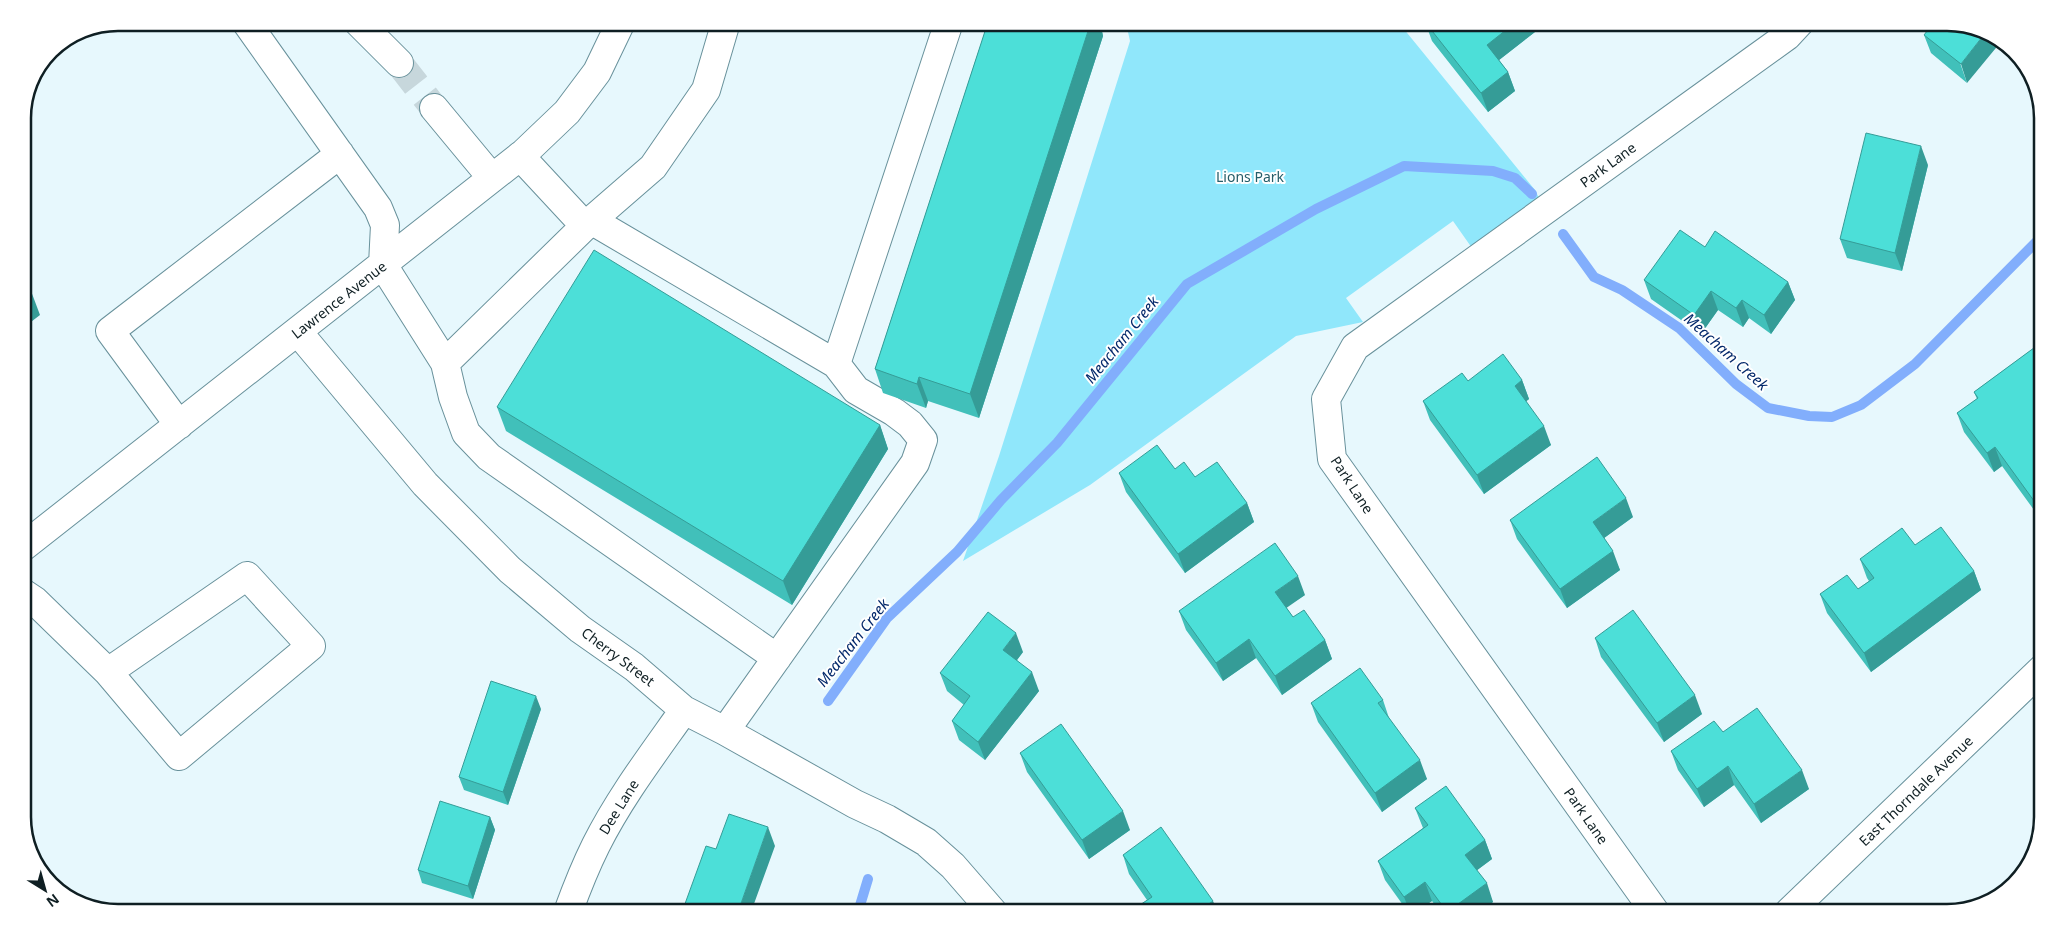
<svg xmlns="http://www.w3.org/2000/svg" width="2065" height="935" viewBox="0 0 2065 935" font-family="'Noto Sans',sans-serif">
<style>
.green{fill:#90e7fb}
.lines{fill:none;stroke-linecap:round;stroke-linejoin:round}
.stream{stroke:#82aefc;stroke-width:10}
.minor-tunnel{stroke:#c7d7dc;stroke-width:28;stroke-dasharray:28 14;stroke-linecap:butt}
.minor-casing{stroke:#68919b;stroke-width:30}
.minor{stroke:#fff;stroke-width:28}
.wall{fill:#41c0ba}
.shaded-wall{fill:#359c97}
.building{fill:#4cdfd8;stroke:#359c97}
.labels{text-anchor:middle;stroke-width:4;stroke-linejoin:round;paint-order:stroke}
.street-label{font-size:14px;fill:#0f1f23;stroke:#fff}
.park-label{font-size:14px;fill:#255d69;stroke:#fff}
.water-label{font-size:15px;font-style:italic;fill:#04296b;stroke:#fff}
.rim{fill:none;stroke:#0f1f23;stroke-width:2.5}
</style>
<rect width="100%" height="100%" fill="#e7f8fd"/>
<path class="green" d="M1126,23H1399L1535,190L1545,210L1479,258L1453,221L1346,298L1363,322L1296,336L1090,485L963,561L999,456L1130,41Z"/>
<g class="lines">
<path class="stream" d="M1563,234L1594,277L1622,290L1679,328L1736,384L1768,408L1809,416L1832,417L1861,405L1915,364L2042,236
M828,701L887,618L957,552L1001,500L1057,443L1187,284L1316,209L1404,166L1493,171L1515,178L1532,194
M858,912L868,879"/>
<path class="minor-tunnel" d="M399,63L434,108"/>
<g class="minor-casing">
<path id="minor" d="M246,22L378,208L385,225L383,265L445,363L453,397L466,433L489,457L777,658
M358,22L399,63
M434,108L492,178
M591,220L836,364
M585,226L653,167L706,90L726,22
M298,332L425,484L510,570L580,629L634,667L684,710L725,731L855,804L887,819L926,842L953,866L993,912
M445,363L585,226L520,156
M179,425L110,331L340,154
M23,547L524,153L567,112L597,72L621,22
M23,593L35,601L108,672L179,756L311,646L247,576L108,672
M725,731L915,463L923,440L910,424L894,412L856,390L836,364L949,22
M568,912C576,890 585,867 596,845C620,797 653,754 684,710
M1655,912L1332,459L1326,399L1355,347L1787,36L1800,22
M1789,912L2042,669"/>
</g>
<use href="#minor" class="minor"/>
</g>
<path class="wall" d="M988,22H1100L1103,36L979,418L928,401L926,408L883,393L875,369Z
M1425,22H1543L1544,25L1499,60L1508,72L1515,91L1488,112L1432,41Z
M1946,22L1967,83L1931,53L1924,35Z
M1928,165L1902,271L1847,258L1840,239Z
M1705,247L1788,282L1795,300L1771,334L1749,318L1743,327L1718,310L1701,334L1651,299L1644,280Z
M2042,342V521L2002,466L1994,472L1964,432L1957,413L1977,399L1974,392Z
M1522,380L1529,399L1526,401L1551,445L1484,494L1430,420L1423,401L1468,381Z
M497,407L880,425L888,449L792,605L506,431Z
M1175,469L1195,477L1247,503L1254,522L1185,573L1126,492L1119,473Z
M1633,517L1604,538L1620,570L1567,608L1517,539L1510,520Z
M1915,545L1974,571L1981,590L1871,672L1827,613L1820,594L1858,589L1869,581L1867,578L1860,559Z
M1305,595L1286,607L1293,617L1325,640L1332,659L1282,695L1256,658L1223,681L1186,630L1179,611Z
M1595,638L1702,714L1664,742L1601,657Z
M1023,652L1017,660L1039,691L985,760L959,740L952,721L964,705L947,691L940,673Z
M1383,700L1389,718L1427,779L1382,812L1318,722L1311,703Z
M541,709L508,805L464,790L459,777Z
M1723,732L1809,789L1761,823L1734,785L1704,807L1678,770L1671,751Z
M1020,753L1130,830L1089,859L1027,772Z
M1415,808L1485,840L1492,859L1477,870L1493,902L1479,912H1440L1432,901L1415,912H1408L1385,880L1378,861L1423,828Z
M490,817L495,830L473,899L422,883L418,870Z
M1123,855L1218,912L1147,900L1129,874Z"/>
<path class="shaded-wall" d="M1091,22H1100L1103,36L979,418L970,394Z
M1516,22H1543L1544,25L1494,64L1487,45Z
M1986,32L2000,43L1967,83L1961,64Z
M1508,72L1515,91L1488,112L1481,93Z
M1921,146L1928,165L1902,271L1895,253Z
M1788,282L1795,300L1771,334L1764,315Z
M31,291L40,315L23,328V297Z
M1711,291L1718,310L1701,334L1694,315Z
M1742,300L1749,318L1743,327L1736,308Z
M919,377L928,401L926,408L917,384Z
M1522,380L1529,399L1522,405L1515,386Z
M880,425L888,449L792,605L783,581Z
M1544,426L1551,445L1484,494L1477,475Z
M2042,427V450L2034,433Z
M1995,447L2002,466L1994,472L1987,453Z
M1626,498L1633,517L1600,541L1593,522Z
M1247,503L1254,522L1185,573L1178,554Z
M1613,551L1620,570L1567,608L1560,589Z
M1974,571L1981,590L1871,672L1864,653Z
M1298,576L1305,595L1282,611L1275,592Z
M1016,633L1023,652L1010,669L1003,650Z
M1249,639L1256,658L1223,681L1216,663Z
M1325,640L1332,659L1282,695L1275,676Z
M1032,672L1039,691L985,760L978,742Z
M1695,695L1702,714L1664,742L1657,723Z
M536,696L541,709L508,805L503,792Z
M1420,760L1427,779L1382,812L1375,793Z
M1728,766L1734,785L1704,807L1697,789Z
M1802,770L1809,789L1761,823L1754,804Z
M1123,811L1130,830L1089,859L1082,840Z
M490,817L495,830L473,899L468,886Z
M768,827L775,846L751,912H738Z
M1485,840L1492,859L1472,874L1465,855Z
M1425,882L1432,901L1415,912H1410L1404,897Z
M1487,883L1493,902L1479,912H1447Z
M1213,901L1218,912H1197Z"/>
<path class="building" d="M988,22H1091L970,394L919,377L917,384L875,369Z
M1425,22H1516L1487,45L1508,72L1481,93Z
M1934,22H1946L1984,30L1986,32L1961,64L1924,35Z
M1866,133L1921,146L1895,253L1840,239Z
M1680,230L1705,247L1715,231L1788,282L1764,315L1742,300L1736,308L1711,291L1694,315L1644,280Z
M594,250L880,425L783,581L497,407Z
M23,280L31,291L23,297Z
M2042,342V427L2034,433L2042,444V512L1995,447L1987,453L1957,413L1978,398L1974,392Z
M1503,354L1522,380L1515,386L1544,426L1477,475L1423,401L1462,373L1468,381Z
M1157,445L1175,469L1184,462L1195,477L1217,462L1247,503L1178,554L1119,473Z
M1597,457L1626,498L1593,522L1613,551L1560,589L1510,520Z
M1941,527L1974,571L1864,653L1820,594L1847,575L1858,589L1874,578L1860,559L1902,528L1915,545Z
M1275,543L1298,576L1275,592L1293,617L1304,610L1325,640L1275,676L1249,639L1216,663L1179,611Z
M1633,610L1695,695L1657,723L1595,638Z
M988,612L1016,633L1003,650L1032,672L978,742L952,721L970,696L940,673Z
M1360,668L1383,700L1378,703L1420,760L1375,793L1311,703Z
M491,681L536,696L503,792L459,777Z
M1757,708L1802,770L1754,804L1728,766L1697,789L1671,751L1714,721L1723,732Z
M1061,724L1123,811L1082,840L1020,753Z
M1446,786L1485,840L1465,855L1487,883L1447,912L1425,882L1404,897L1378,861L1428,825L1415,808Z
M440,801L490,817L468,886L418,870Z
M729,814L768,827L738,912H682L706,846L716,849Z
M1161,827L1213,901L1197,912H1129L1152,897L1123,855Z
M1940,906L1946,912H1933Z"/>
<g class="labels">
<g class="street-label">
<text transform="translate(1608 165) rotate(-36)" y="5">Park Lane</text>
<text transform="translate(339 300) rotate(-38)" y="5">Lawrence Avenue</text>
<text transform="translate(1352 485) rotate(57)" y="5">Park Lane</text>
<text transform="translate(618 657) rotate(37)" y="5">Cherry Street</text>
<text transform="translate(1916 791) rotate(-44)" y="5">East Thorndale Avenue</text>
<text transform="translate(619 807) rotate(-58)" y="5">Dee Lane</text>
<text transform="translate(1586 816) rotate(55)" y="5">Park Lane</text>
</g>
<g class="park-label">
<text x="1250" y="182">Lions Park</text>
</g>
<g class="water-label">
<text transform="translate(1122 340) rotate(-51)" y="5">Meacham Creek</text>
<text transform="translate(1726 352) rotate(42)" y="5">Meacham Creek</text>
<text transform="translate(853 643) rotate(-52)" y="5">Meacham Creek</text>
</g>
</g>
<path d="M0 0H2065V935H0ZM118 31H1947A87 87 0 0 1 2034 118V817A87 87 0 0 1 1947 904H118A87 87 0 0 1 31 817V118A87 87 0 0 1 118 31Z" fill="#fff" fill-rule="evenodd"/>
<path class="rim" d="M118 31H1947A87 87 0 0 1 2034 118V817A87 87 0 0 1 1947 904H118A87 87 0 0 1 31 817V118A87 87 0 0 1 118 31Z"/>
<g transform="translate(45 890) rotate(143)" stroke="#ffffff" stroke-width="4" paint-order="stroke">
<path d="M0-4L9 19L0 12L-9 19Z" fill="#0f1f23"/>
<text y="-8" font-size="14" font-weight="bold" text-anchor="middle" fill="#0f1f23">N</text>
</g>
</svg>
